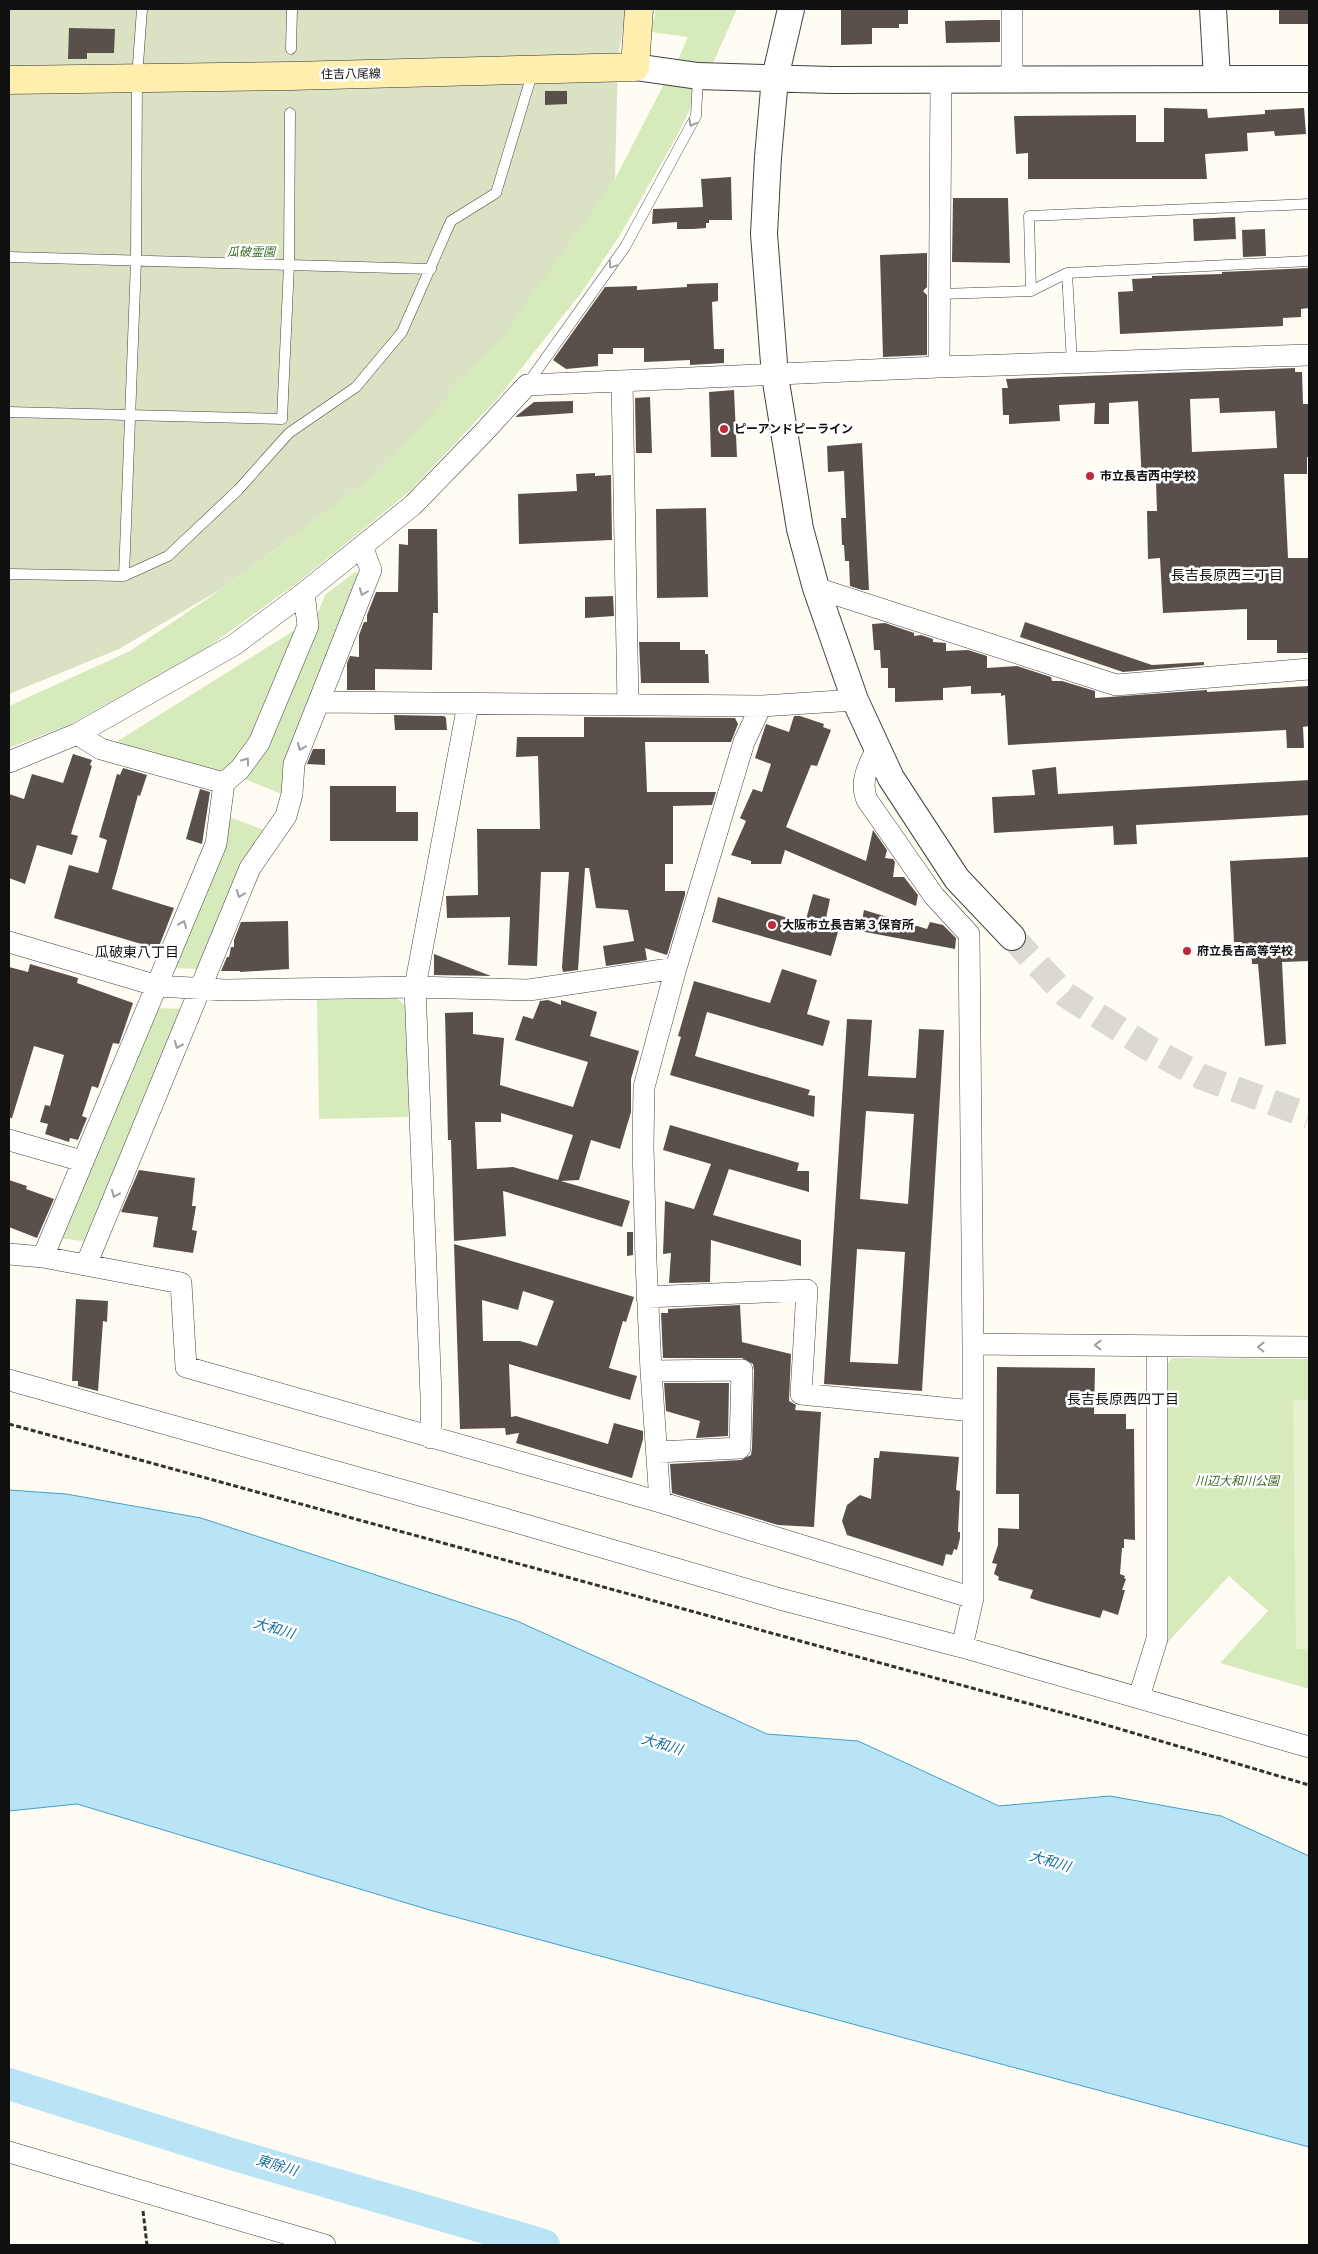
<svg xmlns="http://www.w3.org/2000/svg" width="1318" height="2254" viewBox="0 0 1318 2254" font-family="'Times New Roman','Noto Sans JP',serif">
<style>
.green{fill:#d7eabc}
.cemetery{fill:#dae2c3}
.pitch{fill:#e8f1ce}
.water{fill:#b8e4f6;stroke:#40a0cc}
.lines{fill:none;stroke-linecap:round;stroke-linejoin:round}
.river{stroke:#b8e4f6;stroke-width:32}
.building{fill:#59504c;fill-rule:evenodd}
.tertiary-tunnel{stroke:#dbd9d1;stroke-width:26;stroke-dasharray:26 13;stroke-linecap:butt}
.service-casing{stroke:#434343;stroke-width:11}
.minor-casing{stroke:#434343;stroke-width:22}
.tertiary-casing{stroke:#434343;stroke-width:28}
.secondary-casing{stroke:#323232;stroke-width:29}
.path{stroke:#323232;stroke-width:3;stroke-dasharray:5 2.5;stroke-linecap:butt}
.service{stroke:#fff;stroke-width:10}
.minor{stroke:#fff;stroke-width:21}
.tertiary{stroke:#fff;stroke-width:26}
.secondary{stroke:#feefaf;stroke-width:28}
.oneway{stroke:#9f9f9f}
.poi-dot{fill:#c0283c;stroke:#fff;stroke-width:2}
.labels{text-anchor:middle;stroke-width:5;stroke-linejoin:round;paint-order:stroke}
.street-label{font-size:12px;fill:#101010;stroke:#fff}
.park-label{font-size:12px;font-style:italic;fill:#356820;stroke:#fff}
.poi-label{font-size:12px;font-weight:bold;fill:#101010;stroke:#fff;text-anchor:start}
.neighbourhood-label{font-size:14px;fill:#101010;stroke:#fff}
.water-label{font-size:14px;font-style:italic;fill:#1971a2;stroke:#fff}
</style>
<rect width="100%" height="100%" fill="#fffcf3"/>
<path class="green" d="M656,9H737L711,68L674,69L688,37L651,32Z
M666,80L704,81L676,138L620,235L581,293L498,398L410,491L301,580L204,650L69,725L9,748V706L130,651L223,588L378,474L615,179Z
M355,572L362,577L284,795L242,778L262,753L325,595Z
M293,631L298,634L250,744L220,774L113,744Z
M227,816L269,832L201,969L172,968Z
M397,998L406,1006L409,1117L319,1119L317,1000Z
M155,1008L185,1009L89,1242L60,1238Z
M1172,1358L1309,1359V1689L1220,1663L1268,1611L1229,1576L1166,1644L1167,1365Z"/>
<path class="cemetery" d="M9,9H626L618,58L615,179L505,333L378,474L223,588L119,649L9,694Z"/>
<path class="pitch" d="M1293,1400H1309V1649H1296Z"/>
<path class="water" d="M9,1490L66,1494L201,1518L517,1621L767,1734L858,1741L999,1806L1110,1796L1221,1816L1309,1856V2147L433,1911L77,1804L9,1811Z"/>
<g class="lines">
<path class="river" d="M9,2084L228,2153L544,2245"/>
</g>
<path class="building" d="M841,9H908V24H899V28H872V44L841,45Z
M1279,9H1309V24H1279Z
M984,20H1000V42L946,43L945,21Z
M69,28L115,29L114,53H87V59H68Z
M545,91H567V104L545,105Z
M1164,108L1207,109L1208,118L1265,114V110L1304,108L1306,134L1275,136L1274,131L1247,133L1248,151L1205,154L1207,179H1028V153L1016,154L1014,116L1136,115V142H1164Z
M731,177L732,220H709V223H706V228L693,229H677V222L652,224L653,209L703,207L701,179Z
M953,198H1008L1010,263L952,262Z
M1235,217L1236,239L1194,241L1193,219Z
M1265,229L1266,256L1243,257L1242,230Z
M927,253V287L923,291L927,295V355L883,357L880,255Z
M1309,268V308L1301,309V317L1283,318V326L1120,334L1118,292L1133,291L1132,279L1152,278V276L1222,274V272Z
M718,283V301L712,302L714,349H724V363L690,365V360L644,362V348H613V354H598V366L566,369L553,360L605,287L637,286V290L687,287V284Z
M1295,368V372H1302L1303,404H1309V457H1307V474H1284L1288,558H1309V653H1277V640H1247V609L1163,613L1160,558L1148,559L1147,511H1157L1156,482L1142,483L1138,401L1109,403V424H1094L1095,403L1059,405L1060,421L1009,424V415H1003L1002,388H1008L1006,379ZM1219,398L1220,413L1275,411L1277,448L1192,452L1190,399Z
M734,390L737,457H711L709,392Z
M650,397L652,453H636L635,398Z
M573,401V413L515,417L534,402Z
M862,443L869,590H862L850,586L849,561H845L844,545H842L841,518H846L844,471L828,472L827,446Z
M595,473V476L611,475L612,540L519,544L518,494L577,491L576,474Z
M706,508L708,597L657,598L656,509Z
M408,529H437L438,613H433L432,670L375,669V690H347V663L350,656L359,657V635L364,622H367V615L376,592H398L399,544L408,545Z
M613,596L614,616L585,618V597Z
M1025,622L1152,665L1204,662V665L1123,672L1020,637Z
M885,623L914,633V636L921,635L933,639V642L946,643V651L968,650L987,656V668L1017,666L1051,677L1052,681H1062L1095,691V698L1207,690V692L1309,686V726L1303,727L1304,748H1287L1286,730L1008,745L1005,695L1001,696V693L971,694V686L943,688V700L895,702V688H888V668H881L880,650H874L872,624Z
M639,642H680V650H705V654H708L709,683H641Z
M394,715L444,716L446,718L447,730H395Z
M794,716H800L824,724L823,727L831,730L817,766L811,765L786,827L866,861L873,830L887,850L885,858L893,859L895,862L893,877H904L918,895L916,906L785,850L781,864H751V861L731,855L746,821L740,818L753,789L762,792L771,764L755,758L765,727L766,724L789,732Z
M584,717L735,718L738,724L731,742H645L647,792H716L712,805L673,806V864H665V891H685V895L667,955L645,948L647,960L606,966L603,946L634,941L628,910L596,908L589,868H585L578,970L563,972L562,967L569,872H541L537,966L508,965L510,917L447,918L446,896L478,895L477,829H540L538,756L516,757L517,737H584Z
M313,749H325V765L307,764Z
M73,754L92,760L90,765L92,766L71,834L78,836L72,855L37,845L25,884L9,878V794L24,799L32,774L63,783Z
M1056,767L1058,794L1309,780V815L1136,825L1137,844L1114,845L1113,826L994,833L992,797L1035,795L1032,770Z
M123,768L147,775L140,796L138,795L112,889L174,908L158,949L54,918L69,865L98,873L107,840L99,837L117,774L120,775Z
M330,786H396V812H418V841H330Z
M200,789L210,792L202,844L186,839Z
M1309,857V961L1282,962L1286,1044L1265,1046L1258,964H1252L1251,947L1243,948L1242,942H1234L1230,861Z
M813,894L830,899L824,928L838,932L831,956L712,922L718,897L805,923Z
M864,910L927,929L930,922L943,925L956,938L955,949L860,931Z
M288,921L289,969L240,972V971H221L227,957H229L231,947H234V940L241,922Z
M434,954L491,976L434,975Z
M30,964L78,978L77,983L133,1003L119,1044L113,1043L98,1088L92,1086L82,1116L87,1118L78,1140L70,1138L69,1142L45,1134L48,1124L40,1122L45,1105L50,1106L64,1055L34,1046L12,1118H9V967L28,972Z
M782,969L817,980L807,1014L830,1021L823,1046L707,1012L695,1056L810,1090L808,1095L815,1096L814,1117L670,1075L681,1037L678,1036L694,981L770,1003Z
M548,1000L561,1005V1000L597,1012L590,1036L639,1051L631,1079V1112L620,1149L591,1140L579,1180L561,1181L630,1201L622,1227L503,1191L506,1236L454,1241L451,1140H448L445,1013L473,1012V1034L504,1038L500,1085L573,1107L588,1062L515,1040L523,1016L533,1019L540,1001ZM501,1113L573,1135L558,1180L513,1167L477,1169L475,1122H501Z
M847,1019L872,1020L868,1076L916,1078L919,1029L944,1030L922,1391L824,1384ZM866,1111L914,1114L908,1204L860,1199ZM857,1249L905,1252L898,1364L850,1362Z
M670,1125L799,1163L797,1171H809V1192L729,1169L713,1215L801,1240V1266L711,1240L710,1282L669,1283L671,1253L663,1254L665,1201L694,1209L711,1164L663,1150Z
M139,1170L195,1178L192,1206H196L192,1230L197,1231L193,1253L153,1247L158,1217L121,1212Z
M9,1180L27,1186L26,1189L54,1199L37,1238L9,1227Z
M627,1232H633V1255L627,1256Z
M454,1244L634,1297L626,1322L623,1321L609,1368L637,1376L630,1400L509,1364L511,1417L516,1416L608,1444L614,1423L643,1431V1439L632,1478L516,1443L519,1433L506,1435L505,1428L460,1429ZM523,1291L554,1301L537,1346L520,1341H483L482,1300L518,1310Z
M76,1299L108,1301L107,1322L103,1321L98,1391L78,1386V1381H72Z
M740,1305L742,1342L791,1354L789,1401L796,1405L795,1410L821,1412L814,1527L778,1525L672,1493L670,1464L741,1460L751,1455L752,1448L754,1370L753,1364L742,1358H663L661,1313H668V1309Z
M997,1367L1095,1368L1094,1414H1126V1429H1134L1135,1540L1124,1539V1548H1122L1120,1574L1125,1576L1124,1578L1126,1579L1122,1590H1125L1118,1615L1103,1610L1100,1618L1042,1602L1030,1598L1033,1590L998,1580L999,1577L994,1574L997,1564L992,1563L998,1545V1528L1019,1529V1494H996Z
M664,1383H729L728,1436L696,1438L700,1421L666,1411Z
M880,1451L959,1457L956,1490L960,1491L958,1532H960V1538L957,1550L954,1549L952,1555L946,1554L943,1566L847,1535L842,1521L847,1505L860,1495L871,1499L874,1458H879Z"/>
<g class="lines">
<path class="tertiary-tunnel" d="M1012,937L1066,995L1147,1047L1202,1077L1309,1116"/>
<g class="service-casing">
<path id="service" d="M291,49L292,9
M9,257L431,269
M1067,273L1072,363
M1031,291L1029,216L1309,204
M940,294L1031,291L1067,273L1309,261
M528,383L625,247L696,116L698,77
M9,412L282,419L289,265L290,113
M9,574L124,576L168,556L238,490L289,433L356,387L402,332L451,221L496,193L533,71
M124,576L136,261L137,78L142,9"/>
</g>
<g class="minor-casing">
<path id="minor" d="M1012,9V78
M939,367L941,81
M622,381L628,705
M816,588L1116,685L1309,669
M320,702L761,706L855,700
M77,734L101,749L224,783
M877,748C869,765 859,781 867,800L934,896L969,934L973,1344V1598L962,1647
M9,762L77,734L234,645L304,593L413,505L484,432L527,385L939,367L1309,355
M9,942L158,986L225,990L415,987L529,990L676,968
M9,1140L82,1161
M9,1254L43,1257L181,1283L186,1367L660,1502L973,1598
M43,1257L216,844L224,783L240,769L259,743L308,626L304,593
M86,1265L250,868L286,816L292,794L294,764L371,570L362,546
M647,1297L807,1290L801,1394L973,1411
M973,1344L1309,1347
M651,1371L742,1370L740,1448L658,1452
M9,1380L512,1521L780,1599L962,1647L1309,1747
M431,1438V1396L415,987L468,704
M660,1502L651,1371L646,1261L643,1146L644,1087L676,968L744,742L761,706
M1139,1697L1157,1639V1346
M9,2152L325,2245"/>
</g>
<g class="tertiary-casing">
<path id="tertiary" d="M791,9L775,78L768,157L764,234L775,376L800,529L816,588L855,700L891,778L957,879L1012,937
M1213,9L1217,78
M635,67L698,76L831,80L1309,79"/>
</g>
<g class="secondary-casing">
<path id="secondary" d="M9,80L291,76L635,67L639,9"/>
</g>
<path class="path" d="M9,1424L1103,1724L1309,1785
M143,2211L147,2245"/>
<use href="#service" class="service"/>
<use href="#minor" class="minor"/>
<use href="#tertiary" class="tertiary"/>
<use href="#secondary" class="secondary"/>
</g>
<defs><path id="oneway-chevron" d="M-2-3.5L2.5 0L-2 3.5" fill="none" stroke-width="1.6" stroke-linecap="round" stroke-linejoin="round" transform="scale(1.25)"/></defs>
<g class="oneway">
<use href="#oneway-chevron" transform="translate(692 123) rotate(119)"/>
<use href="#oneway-chevron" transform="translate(612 265) rotate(124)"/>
<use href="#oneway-chevron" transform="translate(363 592) rotate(111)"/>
<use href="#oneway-chevron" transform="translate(301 747) rotate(113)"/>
<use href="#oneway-chevron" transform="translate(246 761) rotate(-54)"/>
<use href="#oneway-chevron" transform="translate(240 894) rotate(112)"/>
<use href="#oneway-chevron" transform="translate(183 924) rotate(-68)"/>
<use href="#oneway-chevron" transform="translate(178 1045) rotate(113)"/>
<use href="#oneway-chevron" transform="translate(115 1194) rotate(113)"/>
<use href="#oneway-chevron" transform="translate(1098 1345) rotate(-179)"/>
<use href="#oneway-chevron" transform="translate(1261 1347) rotate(-179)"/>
</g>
<g class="poi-dot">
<circle cx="724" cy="429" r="5"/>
<circle cx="1090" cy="476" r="5"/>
<circle cx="772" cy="925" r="5"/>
<circle cx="1187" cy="951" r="5"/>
</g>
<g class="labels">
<g class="street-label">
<text transform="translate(351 74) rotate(-1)" y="4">住吉八尾線</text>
</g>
<g class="park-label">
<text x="251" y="256">瓜破霊園</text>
<text x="1237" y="1485">川辺大和川公園</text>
</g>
<g class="poi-label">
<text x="734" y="433">ピーアンドピーライン</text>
<text x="1100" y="480">市立長吉西中学校</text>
<text x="782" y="929">大阪市立長吉第３保育所</text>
<text x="1197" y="955">府立長吉高等学校</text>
</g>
<g class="neighbourhood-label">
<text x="1227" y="580">長吉長原西三丁目</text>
<text x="137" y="957">瓜破東八丁目</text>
<text x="1123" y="1404">長吉長原西四丁目</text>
</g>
<g class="water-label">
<text transform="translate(274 1628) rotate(17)" y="5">大和川</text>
<text transform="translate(662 1744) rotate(17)" y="5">大和川</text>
<text transform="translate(1050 1861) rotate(17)" y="5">大和川</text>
<text transform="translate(277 2165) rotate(17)" y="5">東除川</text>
</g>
</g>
<rect width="1318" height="2254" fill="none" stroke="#101010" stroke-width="20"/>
</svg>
